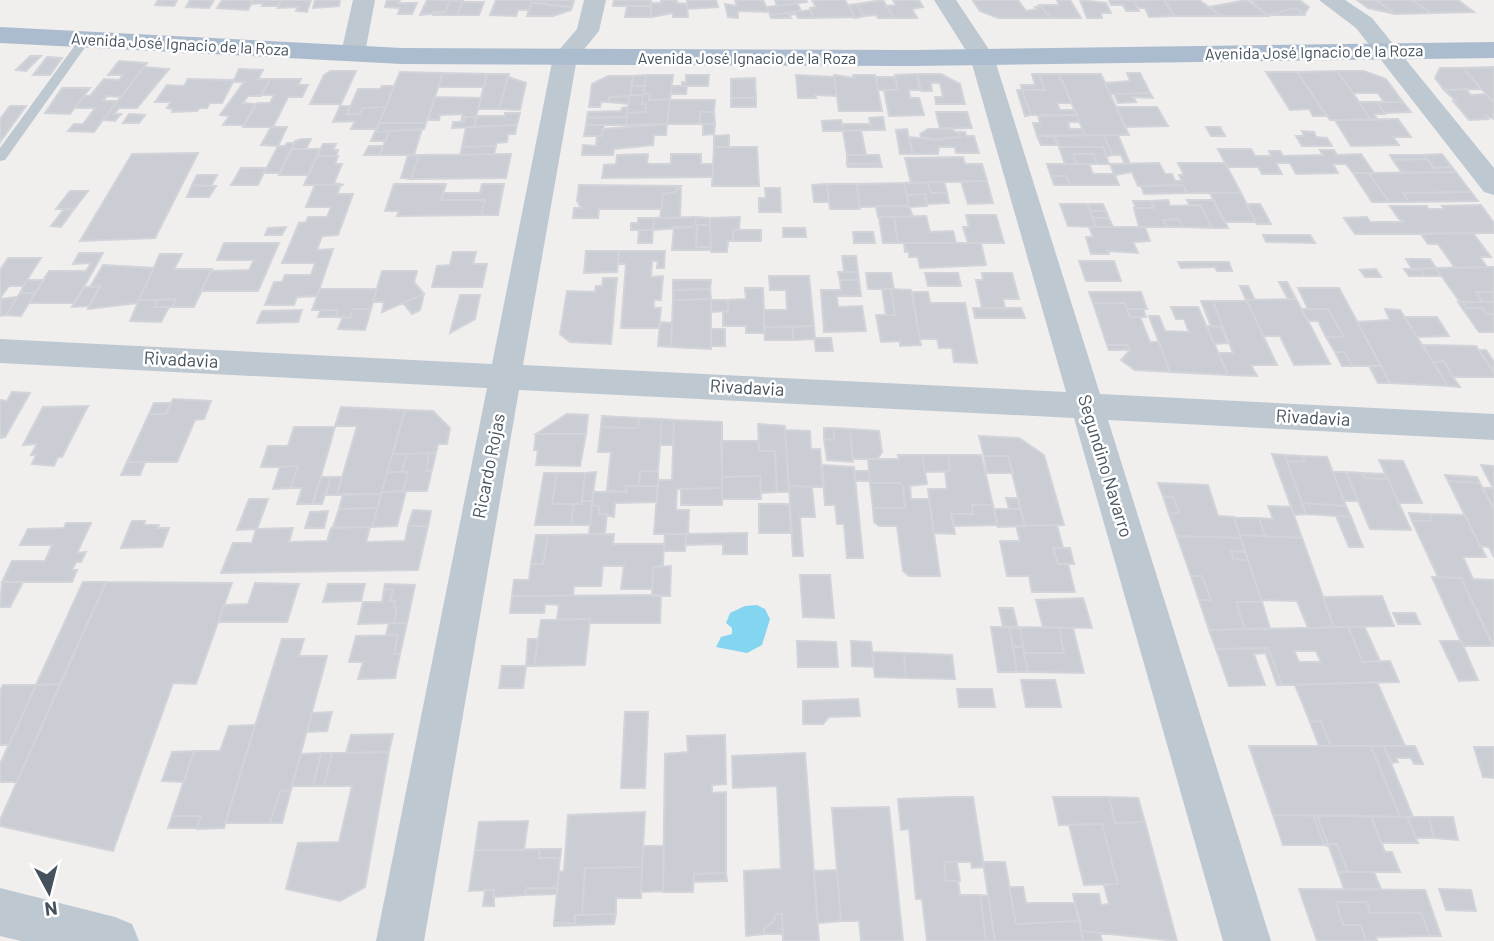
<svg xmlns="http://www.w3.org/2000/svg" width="1494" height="941" viewBox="0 0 1494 941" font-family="Barlow,sans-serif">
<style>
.water{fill:#84d5f0}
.building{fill:#cacdd3;stroke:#d2d4da;stroke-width:2;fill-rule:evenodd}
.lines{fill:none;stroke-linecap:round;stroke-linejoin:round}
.service{fill:#bec8d1;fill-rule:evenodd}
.minor{fill:#bec8d1;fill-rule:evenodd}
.primary{fill:#acbccf;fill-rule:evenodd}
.labels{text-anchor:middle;stroke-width:5;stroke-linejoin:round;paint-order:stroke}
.far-street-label{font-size:16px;fill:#45515c;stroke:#fff}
.street-label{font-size:18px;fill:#45515c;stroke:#fff}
</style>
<rect width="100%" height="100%" fill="#f1eeee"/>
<path class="water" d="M757,605L765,609L770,619L762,645L747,653L716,647L721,637L732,634V628L726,623L730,613L745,606Z"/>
<path class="building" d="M158,0H177L174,6L155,5Z
M190,0H214L209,8L186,7Z
M222,0H253L248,10L217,8Z
M253,0H281L278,6H262L264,3L252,4Z
M281,0H311L307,12L296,11L298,7L278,8Z
M315,0H340L339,6L313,8Z
M387,0H400L398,3H417L412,14H398L400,8L385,7Z
M427,0H450L445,12L420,15Z
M450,0L463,1L457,15H433L434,12H445Z
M496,0H532L529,10H518L516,16L490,15Z
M532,0H574L572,7L531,3Z
M614,0H651V6H613Z
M661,0H677V3L687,4L688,17H673V13L651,17V3H661Z
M687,0H716L718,7L687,9Z
M735,0H763L769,12L738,11V18L728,17L725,4L737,6Z
M775,0H806L807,2L777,6Z
M812,0H845L855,17L814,18L810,8L816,7Z
M883,0L894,18H878L877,15L864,16L857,4Z
M893,0H919L923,7L912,9L917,18H894L886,6L896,5Z
M979,0H1018L1026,11L1037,9L1035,7L1040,6L1051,18H998L980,11L973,1Z
M1057,0H1070L1081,18H1051L1039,5H1059Z
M1080,0L1106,3L1111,13H1101L1102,18H1087Z
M1109,0H1134L1139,11H1126L1123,5H1111Z
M1134,0H1164L1174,16L1149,17L1145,8H1138Z
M1164,0H1199L1222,16H1174Z
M1247,0L1268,16H1222L1208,7Z
M1251,0H1299L1309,7L1304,15L1296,8L1267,15Z
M1357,0H1376L1395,14L1368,8Z
M1376,0H1412L1431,13L1395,14Z
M1412,0H1458L1474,12L1431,13Z
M462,2H484L479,15H457Z
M531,3H546V5L572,7L571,10L553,16H527Z
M797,3L801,11L770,15L767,7Z
M857,4L864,16L855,18L848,5Z
M627,6H651V17H625Z
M1296,8L1304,15H1267Z
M810,10L814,18H798L796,14L789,15L791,18H771L770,15Z
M30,56H41L26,71L16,70Z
M47,57L62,58L50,75H33Z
M119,61L147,63L121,97L107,96L103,101H117L94,132L68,131L74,124H83L95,108H75L84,96H90L104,79L119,80L123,75H108Z
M144,67L169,69L137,108H119L114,114H121L115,121L103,120Z
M1494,67V103L1463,68Z
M1440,68H1463L1481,89L1444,90L1435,78Z
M239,69L263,70L258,79H270L261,96H248L243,103L256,104L244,125H223L229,116L220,115L244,82H233Z
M331,71H356L341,104H310L324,75Z
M1337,71H1364L1386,79L1403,102H1384L1378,93H1353Z
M1337,71L1353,93L1371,120H1330L1297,72Z
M400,72L443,73L426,123H379Z
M1266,72H1297L1327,116H1313L1309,109L1290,110Z
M443,73L487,74L484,87H438Z
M1127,73H1140L1150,93L1110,94L1105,83L1130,81Z
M487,74H509L499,109H478Z
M917,74L920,90H909L910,98H919L924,115L889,116L884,90H898L895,75Z
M917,74H941L960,84L965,104H936L935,97H943L940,83H931L932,91H921Z
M1032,74H1039L1045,90H1022L1021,85H1035Z
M1039,74H1059L1072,103H1057L1060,110H1074L1077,115H1031L1022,90H1045Z
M1059,74H1101L1129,135H1085Z
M646,75H673L670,99L649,100L650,94H644Z
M646,75L645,86H632L633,76Z
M686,75H709L708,86H682V82H686Z
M796,75L834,77L837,96L815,95L816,98H798Z
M834,75L854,78L853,75H875L882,111H839Z
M608,76H633L630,96L609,97V102H601L600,107H589L592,84Z
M508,77L526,83L520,110L499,109Z
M876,77H895L898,90H878Z
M755,78L756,98H731V79Z
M188,79L234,80L222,103H210L207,108H200L197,111L172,112L173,109L167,108L171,102H155L167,85L184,86Z
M270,79H301L298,85H308L302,97H288L273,127H243L257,103H270L274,95H261Z
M382,86H394L386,107L362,108L360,114H347L358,89H380Z
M632,86H645L644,94H650L649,100L670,99L667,124L626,125L627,113L646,112V104H642L643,95H630Z
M672,86H687L686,94H671Z
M62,88H90L70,114L45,113Z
M1466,89L1471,95L1486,94L1494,103V119L1484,115L1488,119L1469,120L1453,101H1456L1444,90Z
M1017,90H1022L1031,115L1025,116Z
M1150,93L1153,98L1133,97L1136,102L1118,103L1114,94Z
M630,95H643L642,104H646V112L627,113Z
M630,96L629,104L609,102V97Z
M435,97L481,98L476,117H465L461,122L463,114L440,115L439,120H428Z
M731,98H756V107H731Z
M670,100H715L714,112H700V124H667Z
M1359,102H1377L1385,114H1374L1378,120H1371Z
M1377,102H1403L1411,112L1384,113Z
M10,106H26L0,142V119Z
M340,106H350L347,114H360L362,108L386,107L377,129H351L355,121L333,122Z
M628,107L627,117L587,118L588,112L621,111L622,108Z
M1116,107H1157L1168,126L1125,127Z
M700,112H714L715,124H700Z
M936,112H967L972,128L940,129Z
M505,113H520L517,125L474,127L477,116H505Z
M129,114L145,115L139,123H123Z
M1077,115L1079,122H1068L1070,129H1082L1085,135L1037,136L1033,123H1040L1038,116Z
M465,117H476L474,127L452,128L453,122H464Z
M627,117L626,125H586L587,118Z
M883,117L885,130H872L869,118Z
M1398,119L1411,137H1393L1399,145L1351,146L1335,120Z
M841,120L843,131H823L822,121Z
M379,123H426L424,129L375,132Z
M667,124L666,135H654L653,145L614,149L613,155H582L583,145L596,146L597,136H602L603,129Z
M703,124H715L714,134L703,135Z
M842,124H870L872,130L843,131Z
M517,125L515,134H508L507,142L496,143V146L462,147L466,127Z
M586,125H604L602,136H584Z
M271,127H287L278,146L261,145Z
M1206,127H1220L1225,136H1211Z
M951,128L955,132H959L960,137L929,140V138H922L920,134L928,129Z
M422,129L414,155H380L389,131Z
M907,129L913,154H900L896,130Z
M861,130L866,155H847L843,131Z
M389,131L386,141H371L375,132Z
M1302,131L1314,132L1316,137L1327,138L1332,146H1302L1296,136H1304Z
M959,132H965L966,136H974L979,153H956L955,147H939L938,154H913L909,137L935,140L960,137Z
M729,135V147H714V136Z
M1053,135L1057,145H1041L1037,136Z
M1104,135L1112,155L1107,156L1103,147H1059L1055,136Z
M1104,135H1118L1130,164H1125L1121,155H1112Z
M302,139H311L306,149H292L295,141Z
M287,143H294L280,173H264L278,146H285Z
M323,144H336L333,150H338L336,156H317Z
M369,146H383L380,155H364Z
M496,146L494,154L460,155L462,147Z
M714,147H757L759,186H712Z
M1059,147H1103L1109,164H1097L1093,154H1073L1076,164H1065Z
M292,149H320L308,175H279Z
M1218,149H1251L1255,156H1271L1269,151H1280L1283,156L1323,155L1320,150H1334L1337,155L1361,154L1374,173H1353L1346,164H1333L1338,173L1296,174L1290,163H1276L1282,174H1262L1258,167H1227Z
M198,153L155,238L80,241L132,154Z
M511,154L506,178L411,179L419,155Z
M648,154L647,164H671V154H701V164H713V177L602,178L604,165L616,164L617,155Z
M1073,154H1093L1097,164H1076Z
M1442,154L1452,167L1434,168L1424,155Z
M408,155H419L411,179L401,178Z
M847,155H879L881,164H847Z
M1390,155H1424L1428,159L1393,160Z
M317,156H338L335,164H342L334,183L344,185H304Z
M963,157L965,164H982L987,181L911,183L905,158Z
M1428,159L1434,168L1452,167L1456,172L1402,173L1393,160Z
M1159,163L1165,174H1172L1175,181H1182L1179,175H1184L1178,163H1225L1241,193H1187L1183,185L1138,186L1132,172L1115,175L1119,185H1070L1066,176H1051L1047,164H1089L1093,174H1114L1110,164Z
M847,164H881L882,167H848Z
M241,168H266L258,185H231Z
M1456,172L1471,192L1403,193L1409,202H1389L1369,173Z
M1353,173H1369L1389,202H1372Z
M197,175H217L211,186L192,185Z
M1051,176H1066L1070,185H1054Z
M961,181H987L993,203L968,204Z
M928,182L931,193H947L949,203L927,204L925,194L907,195L904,183Z
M928,182H944L947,193H931Z
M904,183L909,206L860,207L857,184Z
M394,184H446L441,200H485L481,215L397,216L399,211H385Z
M482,184H504L498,215H481L485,200H441L443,193H480Z
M827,184L829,202H814L812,185Z
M827,184H857L860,209H830Z
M192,185L211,186H216L209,197H187Z
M315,185H341L337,194H353L338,235L322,236L317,250L333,249L317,296L297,297L294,305H265L274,282H282L285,275H311L315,263H282L299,223L306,222L308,217H327L331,207H306Z
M579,185L681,186L676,192L663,194L662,209H599L598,218H573L574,208H581L577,201Z
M1183,185L1187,193L1144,194L1141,186Z
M765,188H780L781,212H759V198H766Z
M676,189H681L680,218H660L663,194L676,192Z
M70,191H88L74,209H56Z
M1471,192L1478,201L1409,202L1403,193Z
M1210,193H1241L1256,222H1224Z
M925,194L927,206L909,207L907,195Z
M1168,200L1170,206L1200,205L1212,228L1183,227L1179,219L1163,220L1167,227H1139L1134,208H1154L1151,201Z
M1187,200H1214L1228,228H1212L1200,205L1190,206Z
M1133,201H1151L1154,208H1136Z
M1060,204H1087L1096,227L1068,226Z
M1087,204H1103L1106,211H1090Z
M1246,204H1260L1271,224H1257Z
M1481,205L1494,223V233L1355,234L1344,218L1367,217L1370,222H1405L1399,219L1390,206H1427L1428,209H1444L1442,206Z
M876,206H909L913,217H878Z
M64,209H74L61,227L51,226Z
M1090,211H1106L1109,218H1093Z
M966,215H996L1004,243H968L963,227H969Z
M926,216L930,232L953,231L956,243H898L894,217Z
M696,217L710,218V225H697L696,247H711L710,250H672L674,227H692L695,225Z
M696,217L695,225L692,227L653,230L654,218Z
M740,217L739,230H733V241H728L727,252H711L710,218Z
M879,217H894L898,243H883Z
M638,218H654L653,230H631V223H638Z
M1093,218H1109L1113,227H1096Z
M1179,219L1183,227H1167L1163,220Z
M697,225H710L711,247H696Z
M286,227L282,235H265L268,228Z
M1089,227H1145L1150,241L1133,242L1138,253L1108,251L1109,254H1091L1086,237H1093Z
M783,228H805L806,237H783Z
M639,230H653L652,243H638Z
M733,230H761V241H733Z
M853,232H873L875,243H854Z
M1473,233L1491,257H1480L1487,267L1455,268L1438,244H1428L1421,234Z
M1263,235H1310L1315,243L1266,242Z
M224,243H279L258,291H201L211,271L249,270L254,260H217Z
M904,243H981L986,265L920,268L918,257H909V252H905Z
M586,251H619L617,272L584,273Z
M619,251H665L664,268H657L658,261H652L651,277L663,276L661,300H654V308H661L659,328H621L626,264H618Z
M453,252H476L473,264H487L482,287H432L437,266L450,265Z
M79,253H103L75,303H29L49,271H86L91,263L73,264Z
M160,254H182L174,269H212L194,307H172L176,299L139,300Z
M842,256H856L858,272H844Z
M8,258H41L23,286H9L0,298V270Z
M1406,259H1430L1436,268L1412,269Z
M1079,261H1114L1121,281H1086Z
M1178,262H1229L1232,271H1217L1215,267L1181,268Z
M103,265L154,268L137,303L88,309L100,286L90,287Z
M1487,267H1494V292H1476L1483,302H1460L1436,268Z
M1436,268L1441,276H1425L1420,269Z
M1376,269L1381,277H1365L1360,270Z
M1404,269H1420L1425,276H1409Z
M382,271H417L414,282L424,294L382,312L384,302H373Z
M838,272H858L859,280H840Z
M866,273H891L894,289H868Z
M925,273H958L961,286H928Z
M982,273H1012L1019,299H1003L1005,308H982L976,280H983Z
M769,276H809L814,326L764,327V310H787L786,290H770Z
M603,278H617L611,344L570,342L560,334L567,291L595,292L596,286H602Z
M27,280H44L35,293H20Z
M673,280H711L710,289L673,290Z
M840,280H859L861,296H837L838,307L862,306L866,331L824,332L821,290H841Z
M1279,282H1287L1296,299H1288Z
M100,286L89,306L72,307L84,287Z
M1240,286H1248L1255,300H1246Z
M745,288H763L765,333H746V326H723V311H728V300L746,299Z
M1298,288H1339L1381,366H1352L1345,352H1335L1326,337H1344L1328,309H1308Z
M320,289H377L371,309H353L350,318L335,317L338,310H312Z
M710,289L711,299L673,300V290Z
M882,289H891L895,315H886Z
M891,289L911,290L921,345L900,346V341L881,342L876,315H895Z
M912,292H928L930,303H965L977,363L954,362L952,348H939L937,339H920Z
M1089,292H1141L1147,309H1127L1125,303H1093Z
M1476,292H1494V302H1483Z
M20,293H35L21,316L6,315Z
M424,294L420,310L412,314L403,303Z
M460,295H480L475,319L450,333Z
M17,297L6,315L0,316L1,299Z
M176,299L172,307H154L158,300Z
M711,299V349L671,347L673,300Z
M1296,299L1308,321L1330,364L1294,365L1280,336H1264L1246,300Z
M139,300H158L154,307H169L161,322L130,321Z
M711,300H728V311L711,312Z
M1201,301H1213L1223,327L1211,326Z
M1213,301H1247L1277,365H1251L1257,376L1228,375L1218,353H1233Z
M1458,302H1463L1466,308H1482L1487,314H1494V332H1479Z
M1463,302H1494V314H1487L1482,308H1466Z
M1093,303H1125L1130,317H1140L1150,342H1159L1170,372L1135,370L1121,360L1130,350L1128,345H1107Z
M1171,307H1198L1228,375L1170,372L1149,316H1159L1165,331L1189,332L1184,319H1176Z
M973,308H1021L1025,318H975Z
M353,309H371L365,330L338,329L343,317L350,318Z
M1127,309H1143L1146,317H1130Z
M1301,309H1328L1344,337H1326L1318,321H1308Z
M1385,309L1400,310L1448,386L1390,383L1357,322L1390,320Z
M302,310L298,322L257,323L262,311Z
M321,310H338L335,317H318Z
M1405,317H1437L1449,336L1417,337Z
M660,322L672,323L671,347L658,346Z
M814,326L815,339L793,340V327Z
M1207,326L1221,327L1228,343L1214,344Z
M764,327H793V340H765Z
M711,329H725V346H711Z
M814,338H831L833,351H816Z
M1107,345H1128L1130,350H1109Z
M1423,345L1476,346L1494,373V377H1453L1444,361L1433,362Z
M1479,350H1486L1494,362V373Z
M1335,352H1345L1352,366H1342Z
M1444,361L1453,377L1460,387L1448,386L1433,362Z
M1369,366H1381L1390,383H1378Z
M12,392L30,393L5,437L0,438V400L7,401Z
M173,399L211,401L204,419L195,420L177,462H127L149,414H166Z
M154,403H171L166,414H149Z
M88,406L62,457H58L54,466L32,464L36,455H31L37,444L23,445L43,407Z
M341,407L405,410L381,494L337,495L357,426H335Z
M405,410L433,411L450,428L447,444H438L436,453L393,454Z
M567,414L588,415L586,434H536Z
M602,416L639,418L638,428L601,427Z
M639,418L662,419L658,471H640L639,486H626V492L607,490L611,452H598L601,427L638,428Z
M662,419L674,420L673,445H660Z
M674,420L722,422V488L677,489L676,510H689L688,534H654L658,480H672Z
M758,424L785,426L789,492H777L775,451H759Z
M294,427H335L313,504H297L302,488H290L298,466L261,467L268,446H288Z
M824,428H834V440L824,439Z
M834,428L850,429L853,462L827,460L824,439L834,440Z
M850,429L879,431L882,452L877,459H853Z
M785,430L810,431L811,449H820L823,487L789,486Z
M536,434H586L580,466L536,465L538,450H534Z
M979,436L1019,438L1044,455L1064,525L1025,526L1008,456H984Z
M721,441H758L759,451H775L777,492L761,493L760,476L722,477Z
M429,453H436L432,470L426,471Z
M429,453L426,471L432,470L427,491H403L408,472H402L407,454Z
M393,454H407L402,472H387Z
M1272,454L1285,455L1306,514L1294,515Z
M898,455H922L927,484L910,486L911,499H929L940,576H909L903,571L897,526H879L874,522L873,508H905L903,486L900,483H870L868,459H899Z
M922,455H948L950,471L925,472Z
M948,455H981L993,505H972L973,514H951L955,534L934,533L928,489H947L945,471H950Z
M1285,455L1303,456L1305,462L1287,461Z
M984,456H1008L1013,473H987Z
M1303,456L1327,457L1346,506L1302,503L1287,461L1305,462Z
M1379,460L1403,461L1422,503H1399Z
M127,462H145L140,475H121Z
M822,465L854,467L863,558H847L844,524H837L835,505H825Z
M1481,465L1494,466V488H1493Z
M298,466L290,488L273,489L280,467Z
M640,471H658V486H639Z
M854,471H869L870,481H855Z
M387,472H408L403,491L382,492Z
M596,472L592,501H582L585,473Z
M1333,472H1346L1358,501H1344Z
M1346,472L1363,473L1365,478L1388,479L1411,530L1370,529Z
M544,473H557L552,504H574L571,525H535Z
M557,473H585L582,504H552Z
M1363,473L1385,474L1388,479L1365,478Z
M1445,475L1477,477L1480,483L1448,481Z
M760,476L761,499H722V477Z
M321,477H331L322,504H312Z
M331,477H342L337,495H326Z
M1448,481L1480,483L1494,510V557L1489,547L1480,546Z
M870,483H900L903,486L905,508H873Z
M1158,483L1208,485L1218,516L1234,517L1241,538L1177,536L1169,514L1180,513L1173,497L1163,496Z
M626,486H658L657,502L615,503L614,517L599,513V506L592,505L593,492H626Z
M789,486L812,487L815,517H800L803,556H793Z
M722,488V505H681V489Z
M1483,488H1494V510Z
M406,491L397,526L372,527L382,492Z
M343,494H381L377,508L339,509Z
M1163,496L1173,497L1180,513L1169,514Z
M1006,498H1018L1020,509H1009Z
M249,499H268L257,529L237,530Z
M582,501H592L590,525H571L574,504H582Z
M1302,503L1346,506L1351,517L1306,514Z
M759,504H789L791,533H759Z
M592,505L599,506V513L607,514L605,534H589Z
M972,505H993L997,525L954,526L951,514H973Z
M1268,506L1291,507L1302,538L1265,536L1259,518L1273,519Z
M377,508L372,527H333L339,509Z
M994,509H1020L1025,526L998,527Z
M413,510L431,511L428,526H408Z
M328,511L324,528H305L310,512Z
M1409,513L1429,514L1432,521H1412Z
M1429,514L1465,515L1486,557H1463L1473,579L1494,580V646L1461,578L1438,577L1412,521H1432Z
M1336,516L1351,517L1363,547H1349Z
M1234,518H1259L1265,536L1240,535Z
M132,521H145L144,525H159L157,528H169L162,547L121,548Z
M66,523H91L77,553L86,552L81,562H76L72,570H77L72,582H2L12,561H45L52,545H20L28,529L64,528Z
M1057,525L1063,548H1053L1058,564H1068L1075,592H1032L1029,576H1007L1000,541H1020L1016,526Z
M408,526H428L418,570L221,573L233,543H252L256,529L293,528L289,542L327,541L331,528L370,527L366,542L405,541Z
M747,533V554H723V544L686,545V534Z
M614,534L613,544H664L663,566L653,567L652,589H621L624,566H603L601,586H574L573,596H512L514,580H529L531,564H543L548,535Z
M665,534H686L685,551H664Z
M536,535H548L543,564H531Z
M1240,535L1302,538L1334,627L1308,628L1297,601L1261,600Z
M1177,536L1241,538L1245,552L1231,551L1233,559L1248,560L1262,602H1236L1245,629L1209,630L1199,600H1211L1202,576H1191Z
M1053,548H1070L1074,564H1058Z
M1231,551L1245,552L1248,560L1233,559Z
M671,566L670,596H652L653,567Z
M800,575H830L834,618L803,617Z
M1191,576H1202L1211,600H1199Z
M1432,577L1461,578L1493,646H1463Z
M2,582H23L10,607H0Z
M83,582H106L60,684L36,685Z
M106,582L232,583L196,684L173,683L113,851L0,826V820Z
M255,583L299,584L287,622H219L224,605L248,604Z
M328,584H365L361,601L323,602Z
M385,584L415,585L407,623H394L397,608L394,607L395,601H390L393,589H384Z
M384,589H393L390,601H395L394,607L397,608L394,623L358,624L363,602H382Z
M661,595L660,623H590V619H557L559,605L545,604L544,613H510L512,596Z
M1382,596L1394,626L1334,627L1323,597Z
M1083,598L1092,628L1043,627L1036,600Z
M1236,602H1262L1270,628L1245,629Z
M999,608H1013L1018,628L1003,627Z
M1393,613H1415L1420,624H1398Z
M590,619L585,665L534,666L541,620Z
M389,623H407L400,654H394L398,635H386Z
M1364,626L1380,661L1363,662L1348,627Z
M991,627H1009L1017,672H998Z
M1009,627H1020L1023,647H1013Z
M1020,627L1059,628L1064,653H1024Z
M1348,627L1363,662L1390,661L1399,682L1282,685L1268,648L1216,649L1209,630ZM1294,651H1316L1321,662H1299Z
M1059,628H1073L1084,673L1028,672L1024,653H1064Z
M398,635L394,654H400L395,678L358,679L363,662H349L356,636Z
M282,639H304L299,656H327L292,786L291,790L280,791L270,823H225Z
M528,639H538L534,666H526Z
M797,641L836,642L838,667H798Z
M851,641L871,642L874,667L852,666Z
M1440,641H1461L1478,680L1459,681Z
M1013,647H1023L1028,672H1017Z
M1264,648H1268L1282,685H1277Z
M1264,648L1266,653L1254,654L1265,685L1229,686L1216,649Z
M872,652L904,653L906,678L875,677Z
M904,653L952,655L955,679L906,678Z
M502,666H526L523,688H499Z
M1021,680H1055L1061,707H1026Z
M1377,682L1405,746H1331L1321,721L1310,722L1295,685Z
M60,684L17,782H0V764L36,685Z
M3,685H36L9,745H0V691Z
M957,689H992L995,707H959Z
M858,699L860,716L829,717L823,724H803V701Z
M332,712L327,731L307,732L312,713Z
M625,712H648L645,788H621Z
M1321,721L1331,746H1319L1310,722Z
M255,725L224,828L197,829L201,816H172L194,751H220L229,726Z
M393,734L389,752L346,753L351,735Z
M725,735L726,784L712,785V793L726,792V873L694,874L693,892H663L665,754L688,752L687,736Z
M1249,746H1371L1400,817L1273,815Z
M1371,746H1384L1413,817H1400Z
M1384,746H1415L1423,764H1414L1411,758H1396L1398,762L1392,763Z
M1474,747H1494V778L1483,777Z
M194,751L184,782L162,781L172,752Z
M389,752L365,887L340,901L286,889L298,843L339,842L352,786H324L332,753Z
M321,753L313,786H292L301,754Z
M321,753H332L324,786H313Z
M805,753L819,941H783L782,914H776L773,922L764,928V934L746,936L744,871L781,869L777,786L733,788L732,756Z
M291,790L282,823H270L280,791Z
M952,797H973L984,867L972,868L971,862H944L946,881H958L960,895H980L986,941H927L922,899H916L909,829L901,830L898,799Z
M1053,797H1109L1115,823L1145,822L1177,941L1081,931L1073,894H1099L1101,905L1109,904L1104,885L1118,884L1102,824L1059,825Z
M1109,797L1138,798L1145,822L1115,823Z
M889,807L903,941H861L859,921H841L832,808Z
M645,812L642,867L585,868L582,915H575V923H554L559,872L564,871L568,815Z
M1273,815H1313L1324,845H1283Z
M1313,815H1317L1328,846L1324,845Z
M1317,815L1371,816L1385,852H1392L1400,872H1348L1337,844H1328Z
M172,816H201L197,828H168Z
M1371,816L1407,817L1418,843H1381Z
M1407,817H1429L1434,838H1416Z
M1429,817H1453L1458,840L1434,838Z
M528,821L524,850H475L479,822Z
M1102,824L1118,884L1084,885L1069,825Z
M1328,844H1337L1348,872H1338Z
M643,846H664L663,891L641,892Z
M540,849L539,858H560L557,888H526L525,895L493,897L494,890L469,891L475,850Z
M540,849H561L560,858H539Z
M944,862H957L960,881H946Z
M983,862H1005L1016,924L1080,921L1083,941H995Z
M642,867L641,898H616V914L582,915L585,868Z
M837,870L841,921L818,923L814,871Z
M1338,872H1374L1381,889H1344Z
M726,873L727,881L693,882L694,874Z
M1009,887H1023L1026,903H1075L1080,921L1016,924Z
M526,888L532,889L557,888V894L525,895Z
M1299,889L1425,890L1441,936H1430L1421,913H1370L1367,902H1336L1343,925H1361L1366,941H1317Z
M1439,889L1471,890L1476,911L1446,910Z
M485,890H494V906H483Z
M980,895L988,896L995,941H986Z
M1336,902H1367L1370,913H1421L1430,936L1376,937L1377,941H1366L1361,925H1343Z
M616,914L614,924L554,926V923H575V915Z
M776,914H782L783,934H764V928L773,922Z
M1081,931L1100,933L1102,941H1083Z"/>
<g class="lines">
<path class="service" d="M85,36L91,39L5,160L0,161V148L81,37Z"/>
<path class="minor" d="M353,0H375L365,53L361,58H345L341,53Z
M584,0H606L599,31L577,58L523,365L1066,392L970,57L934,0H956L994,57L1100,394L1494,414V440L1108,420L1271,941H1223L1074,418L519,390L424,941H376L487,388L0,363V339L492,364L553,57L577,29Z
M1319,0H1345L1372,18L1494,168V195L1484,192L1356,28Z
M0,888L115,917L132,924L139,941H21L0,936Z"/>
<path class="primary" d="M0,27L402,48L914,50L1494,42V58L914,66L402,64L0,43Z"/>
</g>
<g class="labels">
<g class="far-street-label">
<text transform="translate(180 44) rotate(3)" y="6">Avenida José Ignacio de la Roza</text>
<text transform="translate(1314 52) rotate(-1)" y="6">Avenida José Ignacio de la Roza</text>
<text x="747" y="64">Avenida José Ignacio de la Roza</text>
</g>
<g class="street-label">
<text transform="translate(181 360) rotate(3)" y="6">Rivadavia</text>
<text transform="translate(747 388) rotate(3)" y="6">Rivadavia</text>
<text transform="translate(1313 418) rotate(3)" y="6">Rivadavia</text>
<text transform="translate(489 466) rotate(-79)" y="6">Ricardo Rojas</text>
<text transform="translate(1105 466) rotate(73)" y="6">Segundino Navarro</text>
</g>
</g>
<g transform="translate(49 892) rotate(173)" stroke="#ffffff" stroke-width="5" paint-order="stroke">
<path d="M0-5L12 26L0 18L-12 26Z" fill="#45515c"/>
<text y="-10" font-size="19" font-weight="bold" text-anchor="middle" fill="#45515c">N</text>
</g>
</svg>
